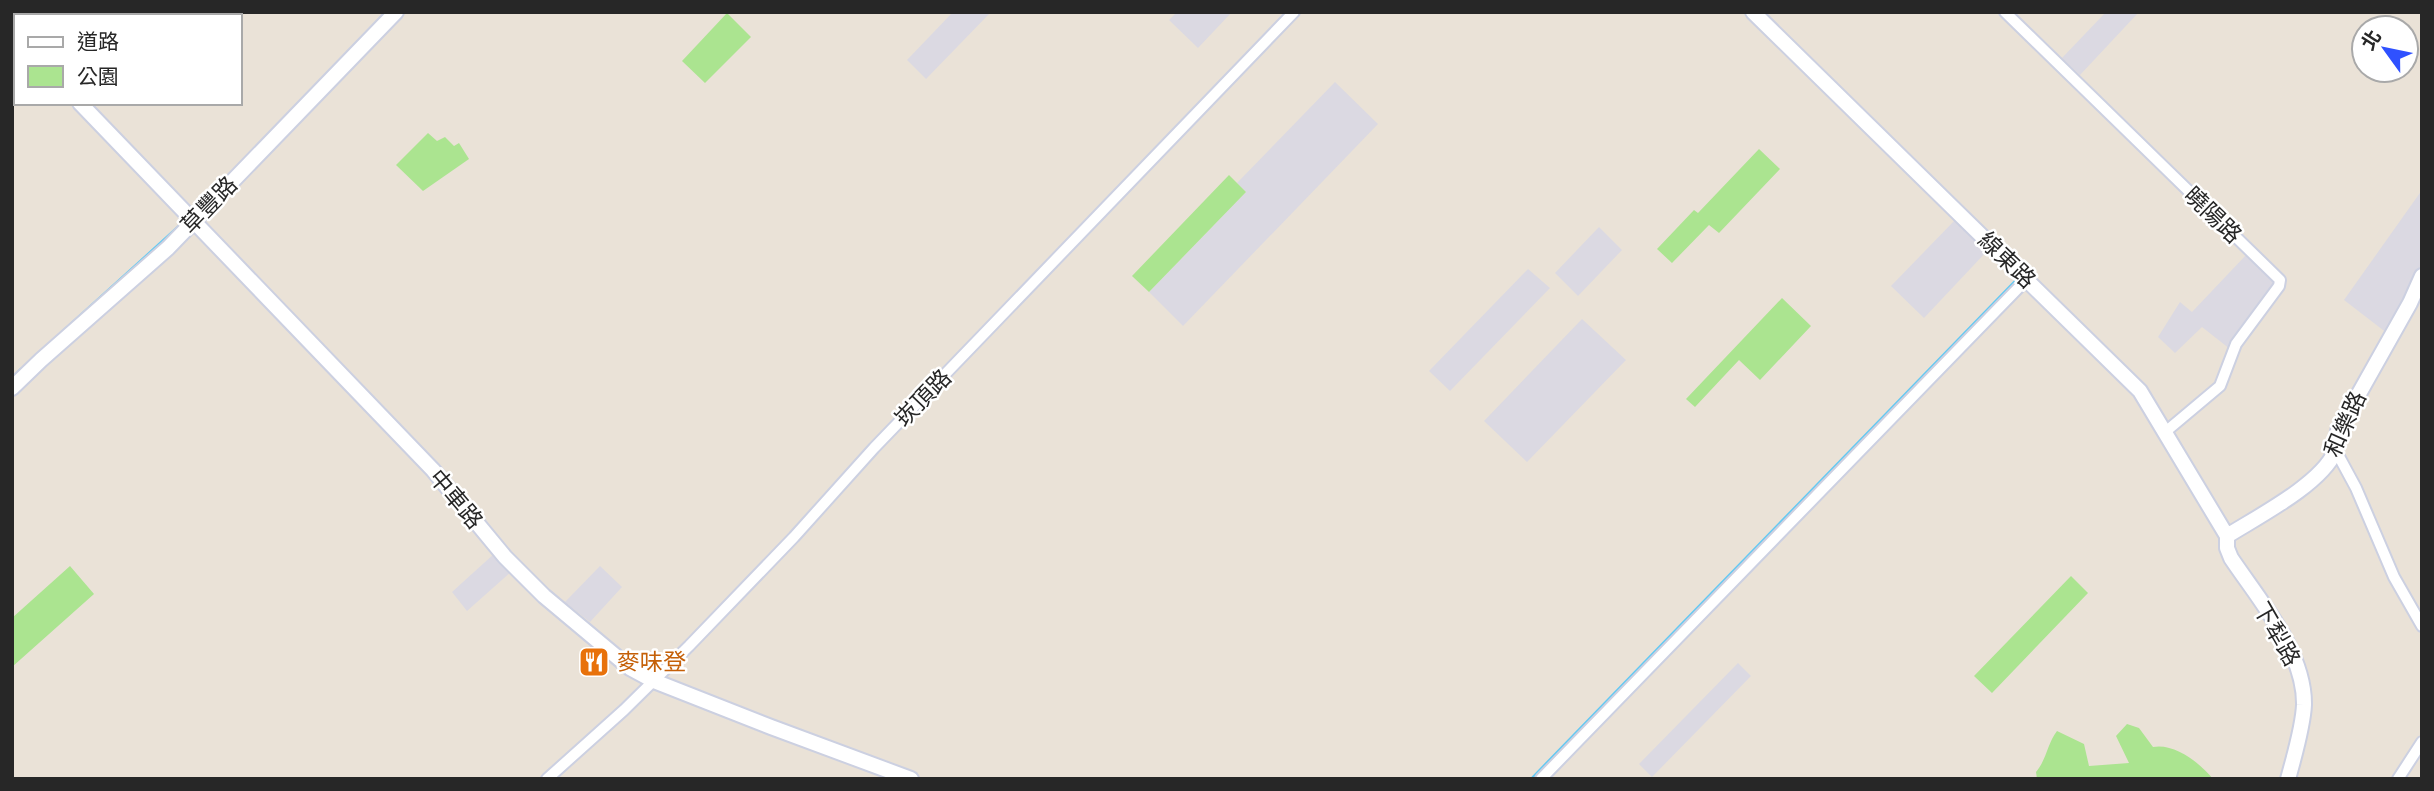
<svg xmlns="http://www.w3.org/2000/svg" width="2434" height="791" viewBox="0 0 2434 791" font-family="'Asap Condensed','Noto Sans TC',sans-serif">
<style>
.industrial{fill:#dbd9e2}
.green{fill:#abe490}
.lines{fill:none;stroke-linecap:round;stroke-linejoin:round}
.stream{stroke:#64c9f2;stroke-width:2.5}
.minor-casing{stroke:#ccd0e1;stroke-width:14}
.tertiary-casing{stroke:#ccd0e1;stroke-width:18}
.minor{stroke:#fff;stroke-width:10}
.tertiary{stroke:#fff;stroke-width:14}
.labels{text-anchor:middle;stroke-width:5;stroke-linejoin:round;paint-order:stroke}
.street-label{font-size:23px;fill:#272727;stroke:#fff}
.food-label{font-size:23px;fill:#c56008;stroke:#fff;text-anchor:start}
</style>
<rect width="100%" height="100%" fill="#eae2d7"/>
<path class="industrial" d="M953,12H991L926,79L907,60Z
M1177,12H1232L1198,48L1169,20Z
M2106,12H2139L2080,75L2062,58Z
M1335,82L1378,124L1183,326L1149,292L1246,192L1237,183Z
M2422,190V272L2392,337L2344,300Z
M1956,219L1988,250L1924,318L1891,286Z
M1599,227L1622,250L1578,296L1555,273Z
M2247,254L2280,286L2230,349L2202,327L2175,353L2158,337L2180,302L2192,312Z
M1528,269L1550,288L1450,391L1429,371Z
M1582,319L1626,360L1527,462L1484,421Z
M495,553L513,570L467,611L452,592Z
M600,566L622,587L590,622L565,602Z
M1738,663L1751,676L1652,777L1639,764Z"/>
<path class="green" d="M727,13L751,37L705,83L682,61Z
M428,133L437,141L445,137L454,146L459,143L469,159L423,191L396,165Z
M1759,149L1780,169L1719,233L1709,225L1672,263L1657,249L1694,210L1698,213Z
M1229,175L1246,192L1149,292L1132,276Z
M1782,298L1811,326L1760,380L1739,360L1695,407L1686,399Z
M70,566L94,594L12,667V618Z
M2071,576L2088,593L1992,693L1974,676Z
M2127,724L2139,728L2153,747C2175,743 2200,763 2213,779H2037L2036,772C2047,759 2047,744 2057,731L2084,744L2089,766L2129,763L2116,736Z"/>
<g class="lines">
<path class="stream" d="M279,123L386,12
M62,332L179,226
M12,378L21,369
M1531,779L2016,280"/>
<g class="minor-casing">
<path id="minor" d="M2005,12L2280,280L2279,286L2236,344L2220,386L2164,433
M2336,451L2356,488L2394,577L2422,626
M547,779L624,710L689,646L794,537L874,448L1294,12
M1541,779L2027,279
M2398,779L2422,742"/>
</g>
<g class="tertiary-casing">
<path id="tertiary" d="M1753,12L2140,391L2227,536
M12,31L16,35
M80,103L433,470L505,557L544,596L630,668L654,681L771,727L911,779
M12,388L41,360L168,248L396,12
M2227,536C2257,517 2320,485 2335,452C2337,446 2337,437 2338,431L2410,303L2422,276
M2227,536V548L2231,558C2259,600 2305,652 2304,705C2303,727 2294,757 2288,779"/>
</g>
<use href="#minor" class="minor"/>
<use href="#tertiary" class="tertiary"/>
</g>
<defs>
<g id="restaurant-square" transform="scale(1.575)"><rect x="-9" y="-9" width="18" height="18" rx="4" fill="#e8710a" stroke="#fff"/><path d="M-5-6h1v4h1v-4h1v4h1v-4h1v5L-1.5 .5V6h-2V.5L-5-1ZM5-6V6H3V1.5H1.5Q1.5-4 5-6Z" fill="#fff"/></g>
</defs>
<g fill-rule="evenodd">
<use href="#restaurant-square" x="594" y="662"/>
</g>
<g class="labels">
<g class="street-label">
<text transform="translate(209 205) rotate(-46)" y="8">草豐路</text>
<text transform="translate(2213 215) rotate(44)" y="8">曉陽路</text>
<text transform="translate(2007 260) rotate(44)" y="8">線東路</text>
<text transform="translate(923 398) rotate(-46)" y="8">崁頂路</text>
<text transform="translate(2345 424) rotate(-66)" y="8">和樂路</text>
<text transform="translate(456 499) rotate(50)" y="8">中車路</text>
<text transform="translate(2277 634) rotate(60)" y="8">下犁路</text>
</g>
<g class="food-label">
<text x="617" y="670">麥味登</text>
</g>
</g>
<rect width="2434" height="791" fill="none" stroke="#272727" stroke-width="28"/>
<rect x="14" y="14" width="228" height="91" fill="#ffffff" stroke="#a9a9a9" stroke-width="2"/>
<rect x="28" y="37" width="35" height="10" fill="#ffffff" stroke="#a9a9a9" stroke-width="2"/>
<text x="77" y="49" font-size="21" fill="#272727">道路</text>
<rect x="28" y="66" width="35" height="21" fill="#abe490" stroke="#a9a9a9" stroke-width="2"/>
<text x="77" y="84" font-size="21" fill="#272727">公園</text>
<g transform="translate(2385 49) rotate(303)"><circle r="33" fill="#ffffff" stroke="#a9a9a9" stroke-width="2"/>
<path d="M0-5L12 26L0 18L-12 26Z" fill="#2f51ff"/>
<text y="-10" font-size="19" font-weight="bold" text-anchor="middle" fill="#272727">北</text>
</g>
</svg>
